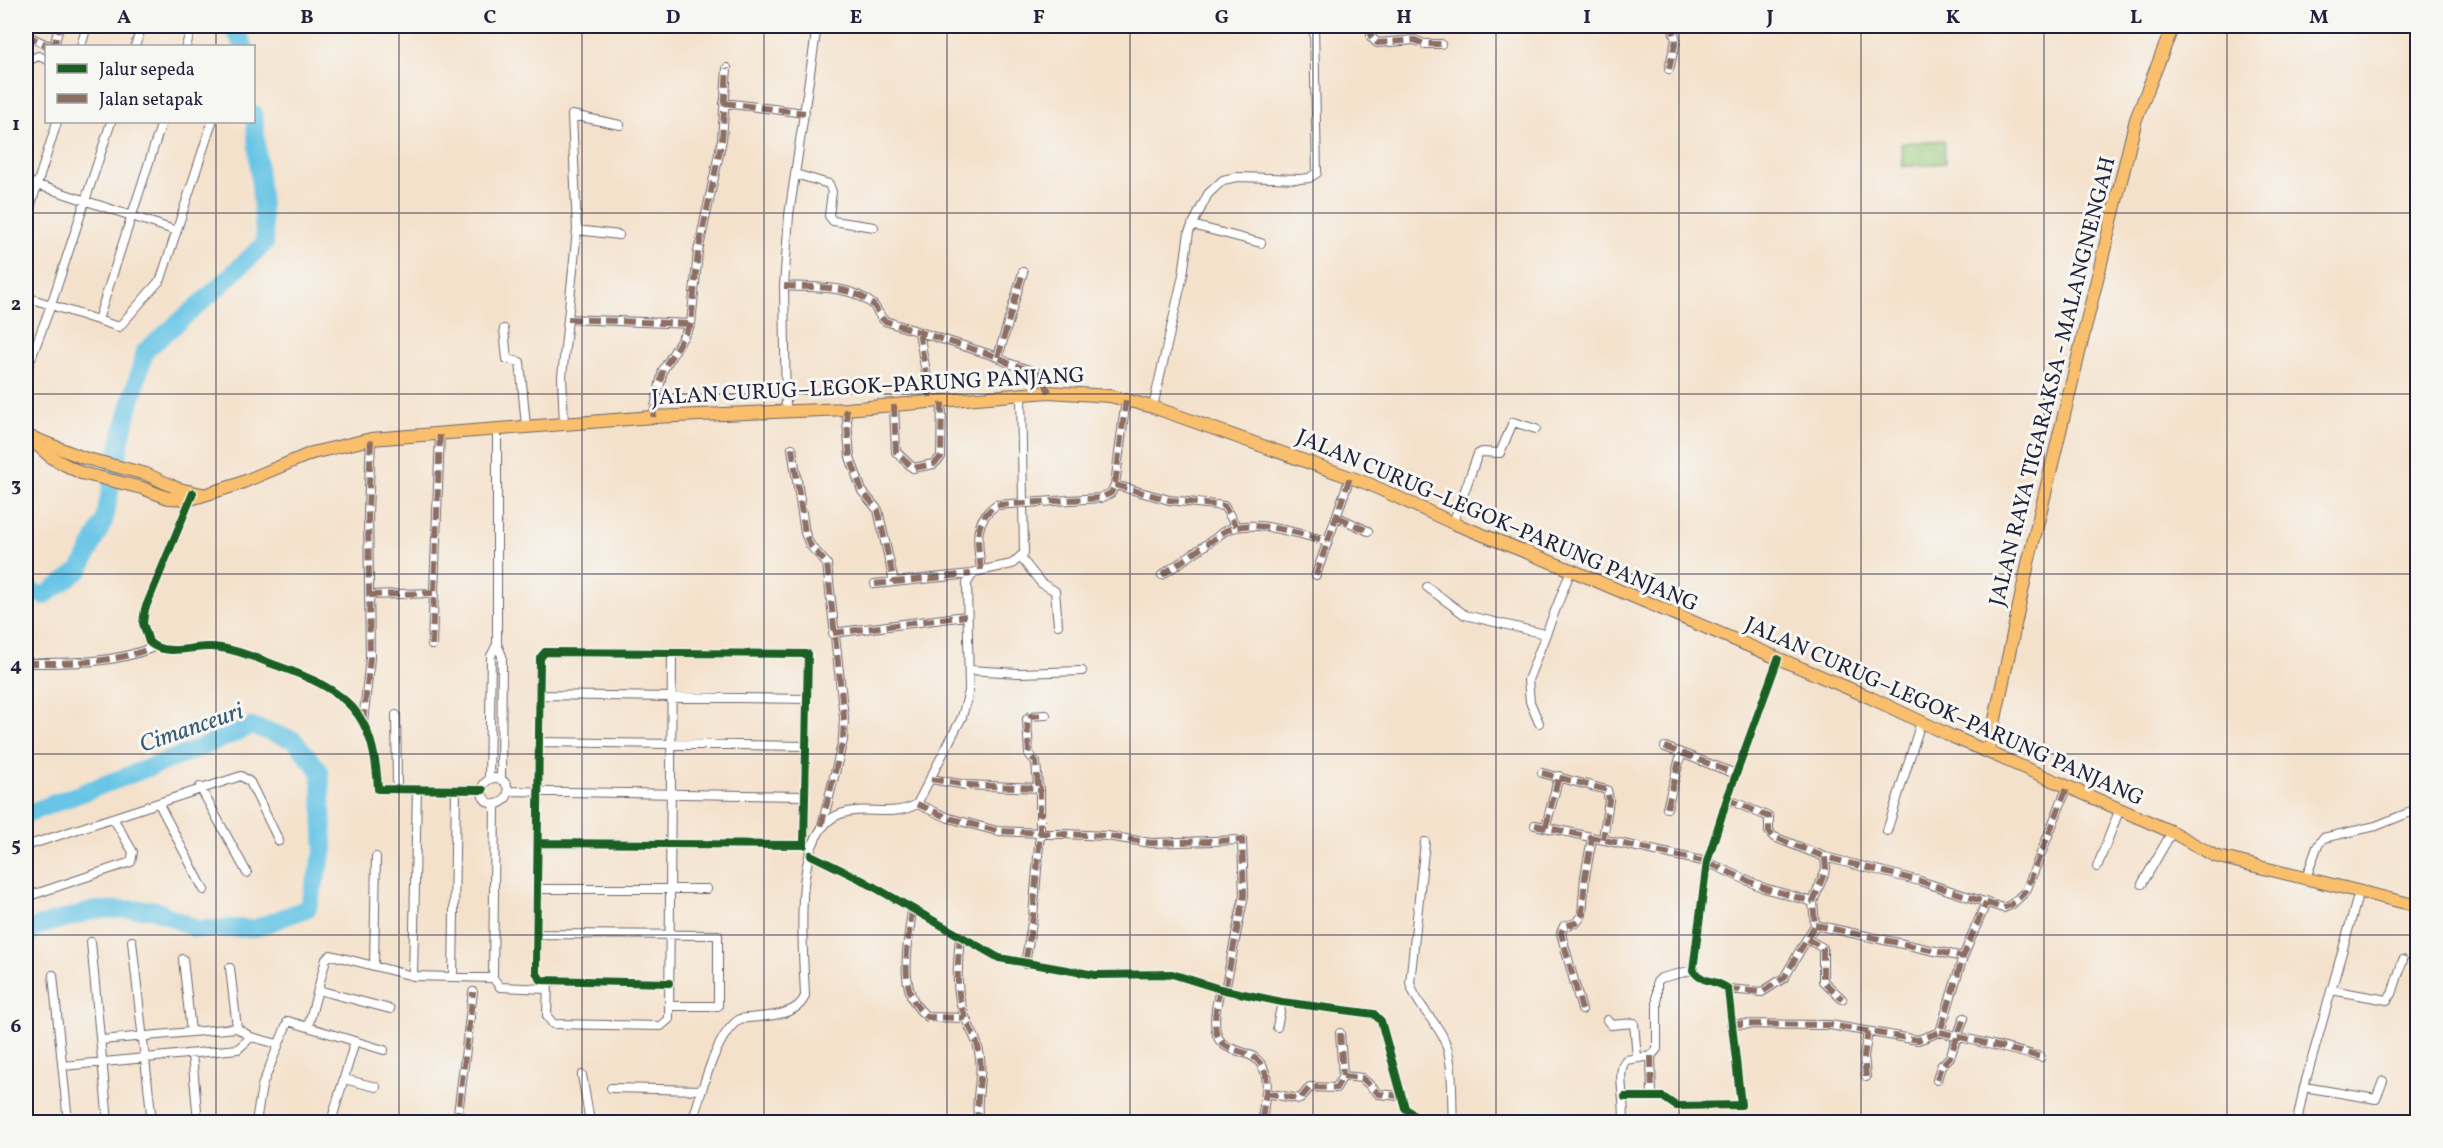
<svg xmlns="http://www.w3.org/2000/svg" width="2443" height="1148" viewBox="0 0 2443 1148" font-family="Vollkorn,serif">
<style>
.green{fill:#94c778;stroke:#5b745a;stroke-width:1.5}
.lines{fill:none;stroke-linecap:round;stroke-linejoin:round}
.river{stroke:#67c5e5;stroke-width:18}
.street-casing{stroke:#6c656d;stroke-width:10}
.primary-casing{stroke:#6c656d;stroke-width:14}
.street{stroke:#fff;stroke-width:8}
.primary{stroke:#f9bf6d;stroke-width:12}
.quiet{stroke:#8d6e63;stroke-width:6;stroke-dasharray:12 6;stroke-linecap:butt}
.cycleway-casing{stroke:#f6f6f2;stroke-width:11}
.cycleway{stroke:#1b5e20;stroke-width:8}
.grid{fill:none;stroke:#22223b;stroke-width:1.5;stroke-opacity:0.55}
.labels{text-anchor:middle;stroke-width:6;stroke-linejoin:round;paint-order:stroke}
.street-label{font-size:22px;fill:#22223b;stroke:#f6f6f2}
.water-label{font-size:24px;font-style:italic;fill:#3a5b76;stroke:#f6f6f2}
.neatline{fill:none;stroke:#22223b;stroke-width:2}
.grid-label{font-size:20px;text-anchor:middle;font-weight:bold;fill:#22223b}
</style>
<rect width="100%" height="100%" fill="#f6f6f2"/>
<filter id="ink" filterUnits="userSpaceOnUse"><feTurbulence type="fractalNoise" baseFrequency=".0167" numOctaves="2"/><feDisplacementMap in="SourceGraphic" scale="12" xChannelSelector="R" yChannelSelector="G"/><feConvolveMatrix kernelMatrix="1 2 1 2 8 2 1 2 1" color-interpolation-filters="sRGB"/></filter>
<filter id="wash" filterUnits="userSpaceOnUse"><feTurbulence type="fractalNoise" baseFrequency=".008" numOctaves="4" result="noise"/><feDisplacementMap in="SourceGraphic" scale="24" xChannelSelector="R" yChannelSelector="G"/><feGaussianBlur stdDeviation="1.35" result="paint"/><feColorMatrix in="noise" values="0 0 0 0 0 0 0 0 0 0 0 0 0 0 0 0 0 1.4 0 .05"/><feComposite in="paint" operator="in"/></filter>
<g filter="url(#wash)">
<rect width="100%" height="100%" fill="#f4e1cb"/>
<path class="green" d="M1944,140L1945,163L1903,167L1901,143Z"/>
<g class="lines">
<path class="river" d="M232,26L244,46
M26,590L44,596L80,570L104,521L123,430L145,351L210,295L265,243L254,114
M26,814L193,751L252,726L294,740L320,771L324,849L308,908L256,928L196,929L153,909L95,910L32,928L26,939"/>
</g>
</g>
<g filter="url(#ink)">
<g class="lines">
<g class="street-casing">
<path id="street" d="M1372,26L1371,37L1377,43L1415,40L1424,44H1441
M26,35L49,46
M49,46L55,43L59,26
M81,46L87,26
M135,46L142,26
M186,46L189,36L188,26
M26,67L30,60L38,56L46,59
M1669,69L1676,40L1672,26
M724,103L805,113
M795,174L829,184L832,192L829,216L833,221L874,227
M26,181L177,231
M26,220L57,122
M1192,225L1261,243
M577,230L619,235
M784,286C812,288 848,284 871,303C878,308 878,316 885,321L998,357L1008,363L1041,374L1049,392
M26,297L119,327L161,279L212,122
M568,319L691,324
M98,320L162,122
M504,329L507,359L520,362L526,426
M919,332L931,402
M998,357L1023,272
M26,372L51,305L111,122
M894,405L896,452L913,468L934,464L941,457L942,401
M1153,407L1183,275L1189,232L1208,194L1223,180L1237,177L1300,179L1309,178L1317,173L1314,26
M846,409L850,457L862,491L878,510L894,582
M786,411L784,286L789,215L817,26
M653,417L663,370L691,324L698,252L722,140L727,68
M564,425L562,377L577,230L572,115L620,125
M497,430V644L502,656L501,780
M792,448L805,533L810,545L827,564L844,717L843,740L822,826
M1115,485L1169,500L1224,506L1236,526
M192,495L145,609L143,623L149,642C164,657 193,646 211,647C234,648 256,658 278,666C348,691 374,712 378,789L483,790
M1338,517L1368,531
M1453,523L1478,454L1482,452L1500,453L1513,422L1536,429
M1021,558L1041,583L1055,591L1058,625
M981,570C978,544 972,522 996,505L1100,498L1111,493L1115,485L1126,399
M1162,575L1217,537C1240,513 1299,534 1327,541
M1316,575L1350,477
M875,584L971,574
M1427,587L1465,615L1545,634
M369,595L433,593
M833,633L966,616
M432,645L440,433
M26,663C70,663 112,664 154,647
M969,670L1019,673L1082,671
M539,695L807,699
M396,715L397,788
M363,722L370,658L368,512L371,439
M1539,723L1530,702L1528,680L1571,570
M539,742L806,746
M1665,747L1736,774
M1542,773L1607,790L1609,800L1603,839
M482 791a13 13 0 1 1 26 0a13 13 0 1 1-26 0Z
M931,779L966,785L1040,788V833L1033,917L1025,964
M489,780L491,656L497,644
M1038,786L1036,762L1029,754L1027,719L1030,716L1046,715
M200,787L247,873
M508,791L805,796
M1727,799L1769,817V832L1774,837L1825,857
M159,804L204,890
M917,804L949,818L997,831L1107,836L1151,843L1242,840L1244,895L1225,990
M1667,808L1681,754
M1535,825L1707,862L1764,888L1813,902
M1546,826L1559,776
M1887,831L1921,722
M1425,842L1410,983C1416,1004 1432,1017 1442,1035C1455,1060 1451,1095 1453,1122
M538,843L804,845L808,654L545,652L540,658L536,965V972L541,980L669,983
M26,846L241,776L250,782L279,841
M811,855L860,879L999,958L1095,975L1172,974L1220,989L1282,1002L1374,1014L1381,1021L1405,1108L1422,1122
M2097,867L2119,811
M2306,878L2317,847L2323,838L2376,826L2418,809
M2142,884L2172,832
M537,889H707
M26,897L131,862L133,852L113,818
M912,911C908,943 896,996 928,1017L965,1018
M1815,925L1963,957
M537,934L718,935V1006H669
M960,936C958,963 954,993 966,1019C973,1036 977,1037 980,1058C983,1080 974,1100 979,1122
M1807,939L1823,948V981L1842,999
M132,941L152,1122
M91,942L108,1122
M183,959L191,1032
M374,965L376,857
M230,968L237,1028
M53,975L68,1122
M413,976L417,789
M453,977L456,790
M493,978L495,804
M548,980L547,1016L553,1024L661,1026L669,1019L672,653
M1220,989C1199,1074 1251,1033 1265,1072C1271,1088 1260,1106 1264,1122
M1728,989L1762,992L1784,978L1815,925L1813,902L1826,869L1825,857L1920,881L2003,908L2011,905L2026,891L2067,788
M318,990L390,1009
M2331,990L2387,1000L2392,994L2403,960
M1582,1010L1561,933L1564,926L1576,923L1582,915L1585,877L1592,838
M1607,1020L1611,1025L1634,1023L1637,1058
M1731,1024L1830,1025L1918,1040L1940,1032L1963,957L1986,903
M308,1027L326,959L331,955L413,976L493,978L500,987L547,989
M1277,1027L1282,1002
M1940,1032L2041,1057
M1340,1033L1343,1076
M101,1040L237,1028L251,1037L278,1044
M192,1054L198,1122
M1651,1056L1652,1097
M63,1066L238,1049L251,1037
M582,1075L590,1122
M1866,1077L1864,1056L1868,1032
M344,1079L376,1087
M1937,1080L1941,1066L1950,1057L1964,1018
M2304,1087L2376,1099L2383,1081
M611,1088L702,1090
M1266,1093L1300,1099L1310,1087L1336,1088L1343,1076L1362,1078L1379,1094L1400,1096
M1625,1097H1663L1676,1106L1741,1105L1728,989C1717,979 1702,984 1693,970L1707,862L1727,799L1778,659
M256,1122L262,1086L288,1021L384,1050
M331,1122L355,1041
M457,1122L473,992
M692,1122C701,1095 715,1034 740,1019C760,1016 797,1018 805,996C804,953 789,833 840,814C864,805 893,818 917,804L962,717L969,691L967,583L974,572L1012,564L1024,553L1021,395
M1623,1122C1627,1104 1615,1072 1626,1060L1651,1056L1657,1049V982L1661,978L1693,970
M2297,1122L2304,1087L2359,892"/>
</g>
<g class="primary-casing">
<path id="primary" d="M26,435L52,458L81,473L142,488L168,498L191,499L236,485L312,453L371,439L653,417L846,409L1049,392L1110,396L1153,407L1369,484L1453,523L1571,570L1869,697L1951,736L2172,832L2215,856L2418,906
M28,436L84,458L146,474L179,489L202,494
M1988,752L2029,559L2136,119L2173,26"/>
</g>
<use href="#street" class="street"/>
<use href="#primary" class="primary"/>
<path class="quiet" d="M1372,26L1371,37L1377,43L1415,40L1424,44H1441
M26,35L49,46
M49,46L55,43L59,26
M1669,69L1676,40L1672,26
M724,103L805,113
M784,286C812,288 848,284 871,303C878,308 878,316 885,321L998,357L1008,363L1041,374L1049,392
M568,319L691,324
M919,332L931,402
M998,357L1023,272
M894,405L896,452L913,468L934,464L941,457L942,401
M846,409L850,457L862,491L878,510L894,582
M653,417L663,370L691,324L698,252L722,140L727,68
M792,448L805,533L810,545L827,564L844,717L843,740L821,827
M1115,485L1169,500L1224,506L1236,526
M1338,517L1368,531
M981,570C978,544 972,522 996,505L1100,498L1111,493L1115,485L1126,399
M1162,575L1217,537C1240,513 1299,534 1327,541
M1316,575L1350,477
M875,584L971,574
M369,595L433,593
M833,633L966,616
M432,645L440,433
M26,663C70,663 112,664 154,647
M363,722L370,658L368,512L371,439
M1665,747L1736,774
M1542,773L1607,790L1609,800L1603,839
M931,779L966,785L1040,788V833L1033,917L1025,964
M1038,786L1036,762L1029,754L1027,719L1030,716L1046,715
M1727,799L1769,817V832L1774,837L1825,857
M917,804L949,818L997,831L1107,836L1151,843L1242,840L1244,895L1225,990
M1667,808L1681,754
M1535,825L1707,862L1764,888L1813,902
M1546,826L1559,776
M912,911C908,943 896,996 928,1017L965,1018
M1815,925L1963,957
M960,936C958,963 954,993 966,1019C973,1036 977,1037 980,1058C983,1080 974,1100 979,1122
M1807,939L1823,948V981L1842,999
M1220,989C1199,1074 1251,1033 1265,1072C1271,1088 1260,1106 1264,1122
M1728,989L1762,992L1784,978L1815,925L1813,902L1826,869L1825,857L1920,881L2003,908L2011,905L2026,891L2067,788
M1582,1010L1561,933L1564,926L1576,923L1582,915L1585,877L1592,838
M1731,1024L1830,1025L1918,1040L1940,1032L1963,957L1986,903
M1940,1032L2041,1057
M1340,1033L1343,1076
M1651,1056L1652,1097
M1866,1077L1864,1056L1868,1032
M1937,1080L1941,1066L1950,1057L1964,1018
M1266,1093L1300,1099L1310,1087L1336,1088L1343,1076L1362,1078L1379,1094L1400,1096
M457,1122L473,992"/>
<g class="cycleway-casing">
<path id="cycleway" d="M193,493L145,609L143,623L149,642C164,657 193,646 211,647C234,648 256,658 278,666C348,691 374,712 378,789L483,790
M538,843L804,845L808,654L545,652L540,658L536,965V972L541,980L669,983
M811,855L860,879L999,958L1095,975L1172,974L1220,989L1282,1002L1374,1014L1381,1021L1405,1108L1422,1122
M1625,1097H1663L1676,1106L1741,1105L1728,989C1717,979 1702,984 1693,970L1707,862L1727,799L1778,659"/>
</g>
<use href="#cycleway" class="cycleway"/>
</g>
</g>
<path class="grid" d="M216,26V46M399,26V1122M582,26V1122M764,26V1122M947,26V1122M1130,26V1122M1313,26V1122M1496,26V1122M1679,26V1122M1861,26V1122M2044,26V1122M2227,26V1122M216,122V1122M26,213H2418M26,394H2418M26,574H2418M26,754H2418M26,935H2418"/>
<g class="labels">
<g class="street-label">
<text transform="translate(2051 381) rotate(-76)" y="8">JALAN RAYA TIGARAKSA - MALANGNENGAH</text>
<text transform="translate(868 385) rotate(-3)" y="8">JALAN CURUG–LEGOK–PARUNG PANJANG</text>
<text transform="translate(1498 519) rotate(23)" y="8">JALAN CURUG–LEGOK–PARUNG PANJANG</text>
<text transform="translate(1945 710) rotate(24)" y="8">JALAN CURUG–LEGOK–PARUNG PANJANG</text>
</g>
<g class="water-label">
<text transform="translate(191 727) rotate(-19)" y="8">Cimanceuri</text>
</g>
</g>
<rect width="2443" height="1148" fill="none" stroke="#f6f6f2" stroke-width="66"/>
<rect x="45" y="45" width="210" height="78" fill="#f6f6f2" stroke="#a1a1a9" stroke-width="1.5"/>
<rect x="57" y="64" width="30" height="9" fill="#1b5e20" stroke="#a1a1a9" stroke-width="1.5"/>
<text x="99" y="75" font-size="18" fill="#22223b">Jalur sepeda</text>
<rect x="57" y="94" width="30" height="9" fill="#8d6e63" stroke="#a1a1a9" stroke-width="1.5"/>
<text x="99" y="105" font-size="18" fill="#22223b">Jalan setapak</text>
<rect x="33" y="33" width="2377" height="1082" class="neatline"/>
<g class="grid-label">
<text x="124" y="23">A</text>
<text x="307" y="23">B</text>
<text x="490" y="23">C</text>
<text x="673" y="23">D</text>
<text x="856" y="23">E</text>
<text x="1039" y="23">F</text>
<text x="1222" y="23">G</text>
<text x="1404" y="23">H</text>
<text x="1587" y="23">I</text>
<text x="1770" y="23">J</text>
<text x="1953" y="23">K</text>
<text x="2136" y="23">L</text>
<text x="2319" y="23">M</text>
<text x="16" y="130">1</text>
<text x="16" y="310">2</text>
<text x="16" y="491">3</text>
<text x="16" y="671">4</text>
<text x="16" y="851">5</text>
<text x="16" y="1032">6</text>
</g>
</svg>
